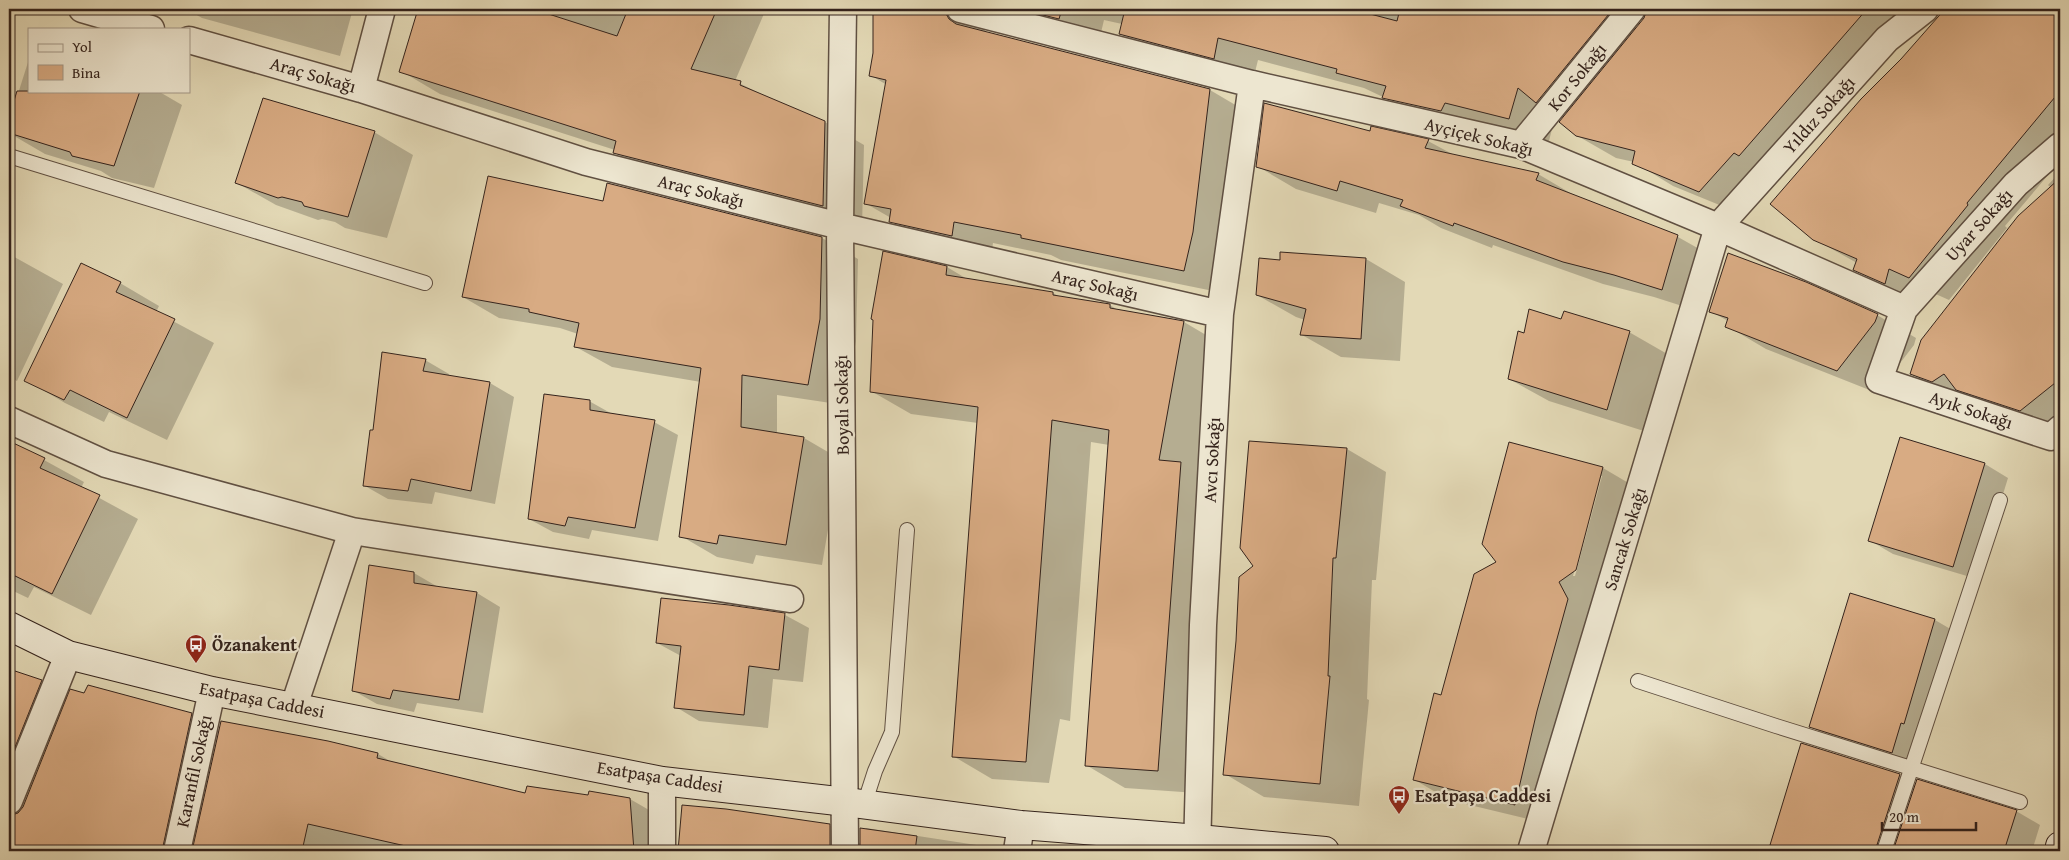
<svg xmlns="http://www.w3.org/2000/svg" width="2069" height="860" viewBox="0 0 2069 860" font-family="'Gentium Book Plus',serif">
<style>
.shadow{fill:#0003;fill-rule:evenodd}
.building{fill:#d8ab83;stroke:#34231c}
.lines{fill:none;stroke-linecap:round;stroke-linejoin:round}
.lane-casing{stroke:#605042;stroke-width:16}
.street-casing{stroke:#605042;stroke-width:29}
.secondary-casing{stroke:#34231c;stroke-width:30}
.lane{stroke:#ede6d0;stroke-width:14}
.street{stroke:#ede6d0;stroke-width:26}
.secondary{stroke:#ede6d0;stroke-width:28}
.labels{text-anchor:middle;stroke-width:4.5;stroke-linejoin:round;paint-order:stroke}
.street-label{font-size:18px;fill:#34231c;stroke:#ede6d0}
.poi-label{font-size:18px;font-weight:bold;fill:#34231c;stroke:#ede6d0;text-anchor:start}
</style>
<rect width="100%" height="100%" fill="#e3d9b6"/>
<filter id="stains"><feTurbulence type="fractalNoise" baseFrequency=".004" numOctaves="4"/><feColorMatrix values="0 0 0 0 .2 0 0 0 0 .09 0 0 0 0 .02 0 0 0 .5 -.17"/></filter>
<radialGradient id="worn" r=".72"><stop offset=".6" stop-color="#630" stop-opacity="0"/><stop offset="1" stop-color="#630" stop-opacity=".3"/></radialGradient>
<path class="shadow" d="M186,9H353L340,56L202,18Z
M420,9H766L735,81L769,98L825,122L864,145L862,228L654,175L615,153V150L440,94L401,71Z
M874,9H1616L1638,28L1656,9H1928L1739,213L1673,186L1634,162L1616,158L1576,135L1564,118L1556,113L1549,141L1484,125L1422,120L1383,97L1364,88L1258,60L1253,80L1159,56L1120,34L1122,24L1104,20L1099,41L985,28V32L1210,90L1249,113L1223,293L1061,260L1051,255L993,243L991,258L929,244L890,221L891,218L865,203L887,85L870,75L874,53Z
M1949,9H2060V161L2005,226L2007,228L1949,300L1929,291L1925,306L1894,292L1854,270L1857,263L1814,239L1902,60Z
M29,59V91H158L182,105L154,188L112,178L101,171L45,154L9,133V122Z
M374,132L413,155L387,238L345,228L335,222L322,219L318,220L276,205L237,183Z
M1370,133L1428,141L1454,155L1538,174L1577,197L1678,237L1717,259L1701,312L1654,297L1603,284L1493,245L1492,248L1441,228L1419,215L1379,203L1376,213L1296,189L1257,166Z
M2060,172V432L1950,396L1911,374L2051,188L2048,185Z
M604,203L822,238L858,259L856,341L844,405L777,395V434L804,438L840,459L822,565L756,555L753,564L717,557L681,536L701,382L612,367L576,347L578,334L560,328L499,318L463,297Z
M9,254L63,284L17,381L9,377Z
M1366,259L1405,282L1400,361L1341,357L1302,335L1305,320L1296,317L1257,295L1281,261Z
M947,267L967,279L1053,293L1060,297L1110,305L1119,311L1184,322L1223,345L1197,793L1125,788L1086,765L1109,445L1091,442L1070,721L1060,719L1049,783L992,779L953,756L978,423L911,414L871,391Z
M120,283L159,306L156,312L214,343L167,440L109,412L104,422L65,403L26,380Z
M1710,311L1877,315L1916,338L1914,345L1877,393L1766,349L1727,326L1728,321Z
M1629,332L1669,355L1647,432L1549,401L1509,379L1524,334Z
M425,360L449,374V376L490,383L514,397L495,504L435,492L432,504L388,499L365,486L374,432Z
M589,401L614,415L654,422L678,435L658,541L592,530L589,539L553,532L529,519Z
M9,442L44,460L84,482L81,488L138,519L91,615L34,587L28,598L9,589Z
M1510,444L1603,468L1637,488L1549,824L1449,800L1415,780L1442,696L1497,563ZM1600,476H1602L1575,576H1573Z
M1347,449L1386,472L1376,580H1372L1367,699L1369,700L1359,806L1264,797L1225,774Z
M1985,464L2008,478L1977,579L1893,554L1869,540Z
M370,567L414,573L438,587L477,593L500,607L483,713L417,703L414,712L377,704L354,691Z
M1851,595L1935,620L1959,634L1916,766L1834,740L1810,726Z
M729,606L785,615L809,628L803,682L773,679L768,728L699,721L676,707L681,656L657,643Z
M9,670L41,681L69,697L191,714L220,730L378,754L395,764L525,794L630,799L668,821L670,851H372L346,845L345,851H10L9,848Z
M1802,745L1900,775L1916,785L2016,811L2040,825L2032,851H1783L1771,845Z
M683,806L829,825L860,843L866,828L996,848L1001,851H679Z"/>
<path class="building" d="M418,9H533L617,36L628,9H717L691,69L741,81L740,85L825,121L823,206L613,153L616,141L399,72Z
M873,9H932L945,12L949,19L956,24L1210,89L1193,232L1184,271L1021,238V235L954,222L952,236L889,222L891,209L864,204L886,80L869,76L873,53Z
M1019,9H1062L1059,19Z
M1125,9H1351L1397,21L1400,9H1613L1536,103L1518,88L1509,119L1445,103L1441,111L1382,98L1386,86L1336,73L1337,69L1218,38L1214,59L1119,34Z
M1647,9H1867L1739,156L1734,153L1699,192L1632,164L1635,151L1576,136L1559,122L1644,18Z
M1945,9H2060V91L1967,203L1968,205L1909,278L1889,269L1885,284L1853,270L1857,259L1813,240L1770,204L1861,99L1901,59Z
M17,91H140L114,166L72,156L70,152L9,133V117Z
M263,98L375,131L348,217L304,206L302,202L282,197L278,198L235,183Z
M1264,103L1370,131L1371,126L1429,139L1425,148L1539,173L1536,180L1678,235L1662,290L1614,275L1563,262L1454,223L1453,226L1400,206L1403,200L1340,181L1337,191L1256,167Z
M488,176L603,201L607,183L822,237L820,319L808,385L742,375L741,427L804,437L786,545L719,535L717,544L679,537L701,368L574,347L579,323L529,312V309L462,297Z
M2060,178V379L2020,411L1956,390L1944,374L1932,382L1910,374L1921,340L2018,216Z
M883,251L947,266L946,275L1053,292V295L1110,304V308L1184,321L1159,460L1181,462L1158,771L1085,766L1109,430L1052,420L1026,762L952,757L978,407L870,392L873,320L871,319Z
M1280,252L1366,258L1361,339L1300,335L1306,309L1256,295L1259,258L1280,260Z
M1728,253L1806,282L1878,314L1875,322L1837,371L1725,327L1728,318L1709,312Z
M81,263L121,282L116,292L175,319L127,418L70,390L64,400L24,381Z
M1529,309L1561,319L1564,311L1630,331L1607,410L1508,379L1518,331L1524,333Z
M382,352L426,359L423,371L490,382L471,491L411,479L408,491L363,486L370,430H373Z
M544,394L590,400V410L655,420L635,528L568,517L565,526L528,519Z
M1900,437L1985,463L1953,567L1868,541Z
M9,441L45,458L40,468L100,495L52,594L9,573Z
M1249,441L1347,448L1336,558H1333L1328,676H1330L1320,784L1223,775L1236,641L1239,577L1253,566L1240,548Z
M1509,442L1603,467L1576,570L1559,582L1568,599L1537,711L1515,805L1413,780L1434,693L1441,695L1474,574L1496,562L1482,544Z
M369,565L414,572V583L477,592L459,700L393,690L390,699L352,691Z
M1850,593L1935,619L1904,724L1901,723L1892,753L1809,727Z
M661,598L729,605L785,613L779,670L749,666L744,715L674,708L681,646L656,643Z
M9,669L42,680L9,762Z
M88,685L192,713L162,851H9V816L18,813L23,807L70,689L84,693Z
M221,721L328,741L378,753L377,758L525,793L527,786L588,795L589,791L630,798L634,851H428L308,824L302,851H192Z
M1801,743L1900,774L1875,851H1790L1770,845Z
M1917,779L2017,810L2004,851H1893Z
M682,805L726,809L830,824V851H678Z
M860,828L917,836L915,851H860Z"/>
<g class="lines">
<g class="lane-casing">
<path id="lane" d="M9,156L425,283
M1638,681L1776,726L2020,802
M864,805L875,771L892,732L907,530
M1884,851L2000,500"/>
</g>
<g class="street-casing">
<path id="street" d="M82,9L151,29
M843,9L840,226L845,851
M960,9L1252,84L1521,145L1718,227L1904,309L1879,380L2051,437L2060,429
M189,40L361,89L586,162L840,226L1220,314
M361,89L382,9
M1521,145L1632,9
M1904,309L2016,184L2060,146
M9,420L106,464L352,531L790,599
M294,706L352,531
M662,781V851
M9,801L68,655
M177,851L212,691
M1017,851L1021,825
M1197,851L1203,625L1220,314L1252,84
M1531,851L1718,227L1887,39L1925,9"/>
</g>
<g class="secondary-casing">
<path id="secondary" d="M9,626L68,655L212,691L662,781L846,802L1021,825L1199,839L1325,851
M2059,851L2060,846"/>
</g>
<use href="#lane" class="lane"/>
<use href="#street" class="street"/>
<use href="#secondary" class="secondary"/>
</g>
<defs>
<g id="bus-pin" transform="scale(1.125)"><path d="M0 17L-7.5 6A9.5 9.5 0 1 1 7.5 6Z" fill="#8f2418" stroke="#ede6d0"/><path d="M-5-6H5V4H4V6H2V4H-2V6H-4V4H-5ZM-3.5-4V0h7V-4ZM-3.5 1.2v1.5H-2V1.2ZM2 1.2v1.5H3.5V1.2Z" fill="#fff"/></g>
</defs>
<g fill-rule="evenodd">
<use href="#bus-pin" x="196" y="645"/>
<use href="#bus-pin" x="1399" y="796"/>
</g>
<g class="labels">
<g class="street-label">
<text transform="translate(313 75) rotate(16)" y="6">Araç Sokağı</text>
<text transform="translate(1577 77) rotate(-51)" y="6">Kor Sokağı</text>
<text transform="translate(1819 115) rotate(-48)" y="6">Yıldız Sokağı</text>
<text transform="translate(1479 137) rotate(14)" y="6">Ayçiçek Sokağı</text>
<text transform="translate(701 191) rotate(14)" y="6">Araç Sokağı</text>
<text transform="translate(1979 225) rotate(-48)" y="6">Uyar Sokağı</text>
<text transform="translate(1095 285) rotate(13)" y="6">Araç Sokağı</text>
<text transform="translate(842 405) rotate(-91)" y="6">Boyalı Sokağı</text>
<text transform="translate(1971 410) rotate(18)" y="6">Ayık Sokağı</text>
<text transform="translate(1212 460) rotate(-87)" y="6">Avcı Sokağı</text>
<text transform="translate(1625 539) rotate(-73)" y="6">Sancak Sokağı</text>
<text transform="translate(262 700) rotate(11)" y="6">Esatpaşa Caddesi</text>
<text transform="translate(194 771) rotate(-78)" y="6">Karanfil Sokağı</text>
<text transform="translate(660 777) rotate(9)" y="6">Esatpaşa Caddesi</text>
</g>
<g class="poi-label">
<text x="212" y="651">Özanakent</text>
<text x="1415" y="802">Esatpaşa Caddesi</text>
</g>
</g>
<rect width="2069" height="860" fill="none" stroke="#e3d9b6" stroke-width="30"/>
<rect x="10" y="10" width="2049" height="840" fill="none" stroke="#34231c" stroke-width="2.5"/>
<rect x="15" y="15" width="2039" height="830" fill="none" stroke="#34231c"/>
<rect x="28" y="28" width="162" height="65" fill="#ede6d0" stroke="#a39888"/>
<rect x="38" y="44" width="25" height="8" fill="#ede6d0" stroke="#a39888"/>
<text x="72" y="52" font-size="15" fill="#34231c">Yol</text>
<rect x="38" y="65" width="25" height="15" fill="#d8ab83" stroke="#a39888"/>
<text x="72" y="78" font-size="15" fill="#34231c">Bina</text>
<path d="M1882 822v8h94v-8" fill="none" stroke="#34231c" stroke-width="2.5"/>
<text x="1889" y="822" font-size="15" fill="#34231c" stroke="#ede6d0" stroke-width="4" paint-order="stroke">20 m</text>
<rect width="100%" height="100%" filter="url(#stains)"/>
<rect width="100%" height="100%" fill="url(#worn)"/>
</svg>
